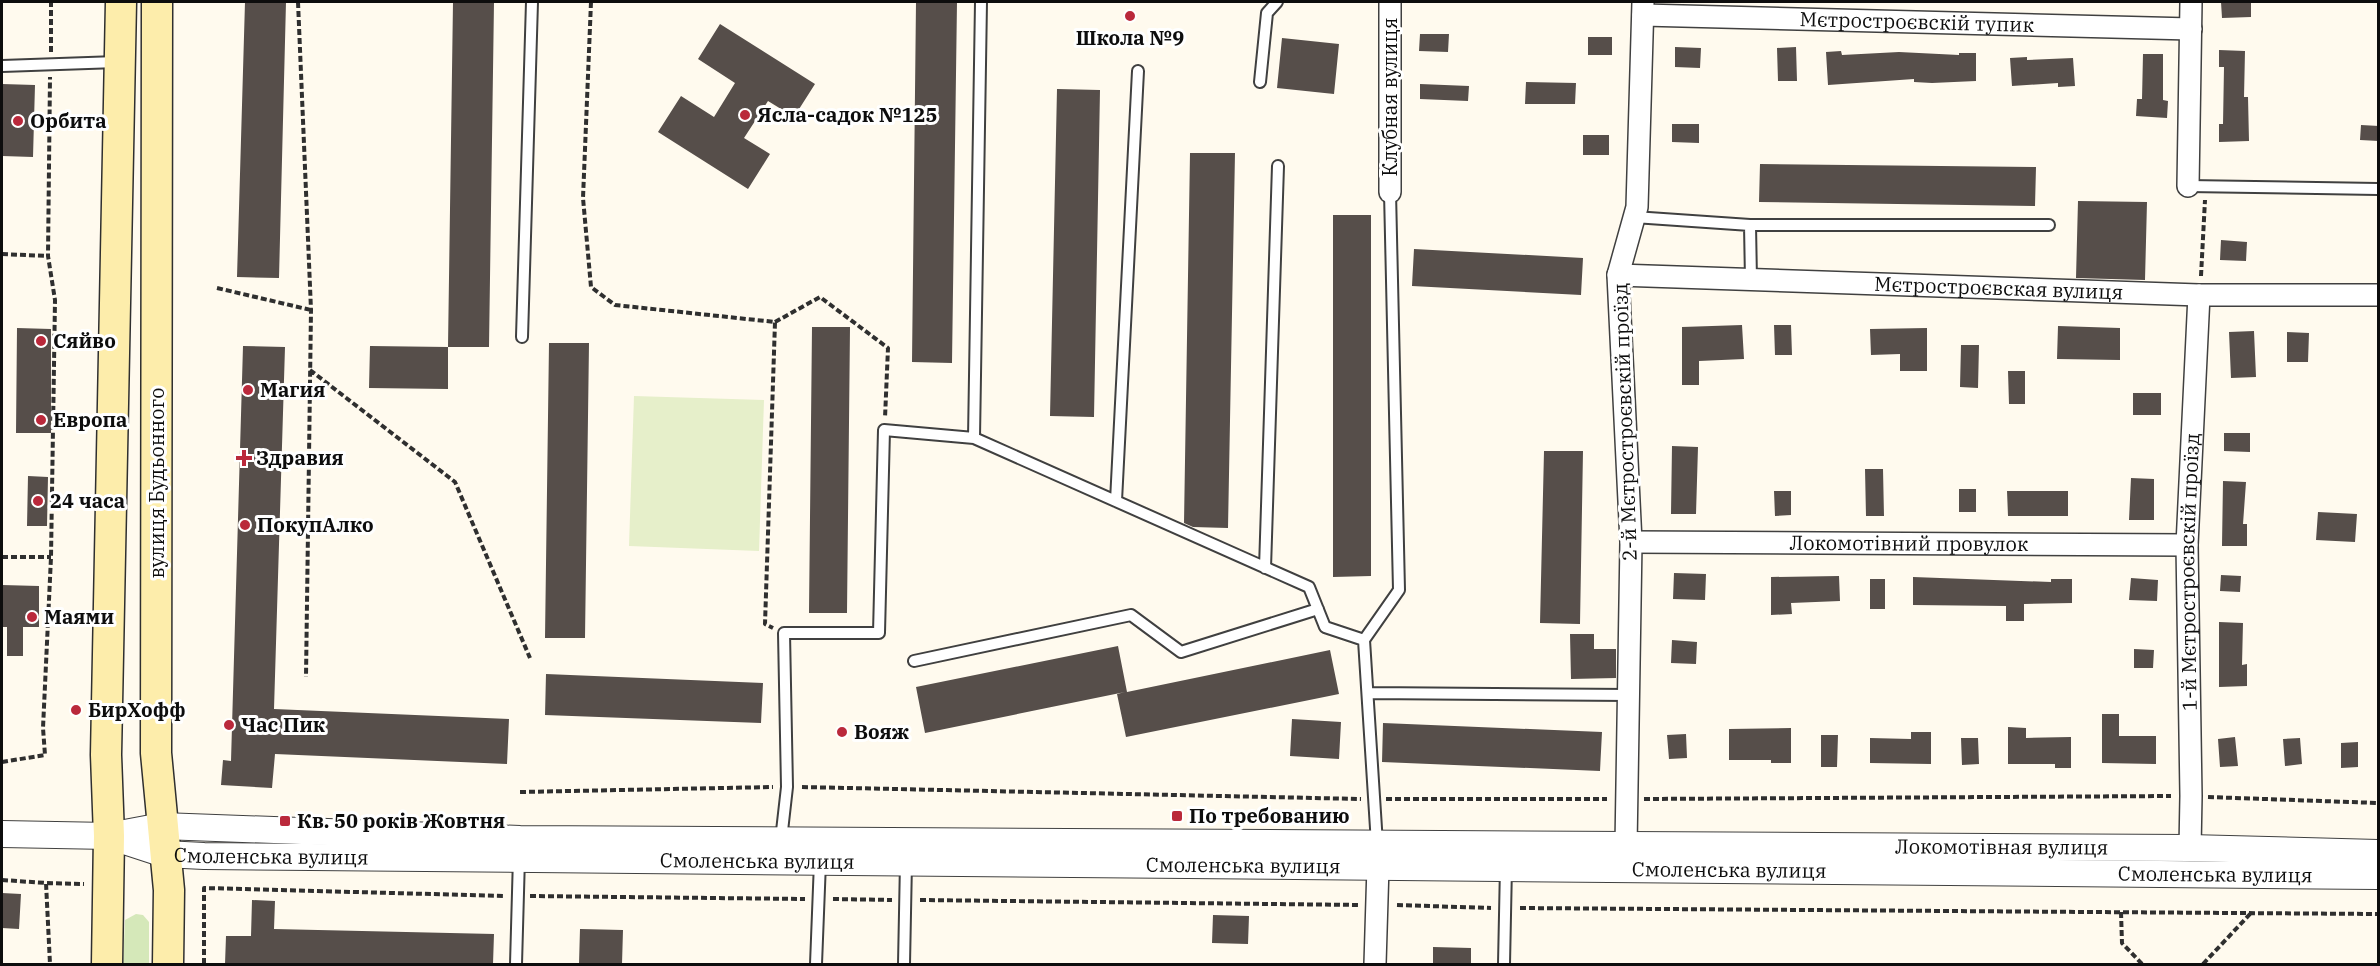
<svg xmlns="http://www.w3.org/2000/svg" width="2380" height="966" viewBox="0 0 2380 966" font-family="'IBM Plex Serif',serif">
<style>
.green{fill:#d5e8b9}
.pitch{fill:#e6efca}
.building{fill:#564e4a}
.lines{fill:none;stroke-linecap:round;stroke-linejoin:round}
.service-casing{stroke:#404040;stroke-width:14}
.minor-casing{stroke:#404040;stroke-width:24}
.tertiary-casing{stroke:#404040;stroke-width:28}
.secondary-casing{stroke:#2f2f2f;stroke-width:33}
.path{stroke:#2f2f2f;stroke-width:4;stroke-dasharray:6 3;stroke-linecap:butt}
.service{stroke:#fff;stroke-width:10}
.minor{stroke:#fff;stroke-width:21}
.tertiary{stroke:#fff;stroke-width:26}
.secondary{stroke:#fdedab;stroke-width:30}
.poi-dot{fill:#ba293b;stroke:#fff;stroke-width:2}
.labels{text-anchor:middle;stroke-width:6;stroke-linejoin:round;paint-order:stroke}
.street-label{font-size:20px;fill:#0d0d0d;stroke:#fff}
.poi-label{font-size:20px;font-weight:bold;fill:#0d0d0d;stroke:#fff;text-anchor:start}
</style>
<rect width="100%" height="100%" fill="#fffaee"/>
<path class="green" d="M136,914L143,915L149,922V964H123L125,920Z"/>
<path class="pitch" d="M634,396L764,400L759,551L629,546Z"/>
<path class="building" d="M245,2H286L279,278L237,277Z
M453,2H494L489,347H448Z
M916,2H957L952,363L912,362Z
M2221,2H2251V17L2222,18Z
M720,24L815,84L794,117L768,101L744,138L770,154L748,189L658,132L681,96L714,117L735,83L698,59Z
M1420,34H1449L1448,52L1419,51Z
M1588,37H1612V55H1588Z
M1282,38L1339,44L1334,94L1277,88Z
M1675,47L1701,48L1700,68L1675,67Z
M1796,47L1797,81H1778L1777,48Z
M2219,50L2245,51L2244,97H2248L2249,141L2219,142V124H2223L2224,67H2219Z
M1841,51L1842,55L1899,52L1959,55V53H1976V81L1932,83L1914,82V79L1828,85L1826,52Z
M2143,54H2163V100L2168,101L2167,118L2136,116L2137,99H2142Z
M2027,57V60L2073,58L2075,86L2058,87V83L2012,86L2010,58Z
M1526,82L1576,83L1575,104H1525Z
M2,84L35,85L33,157L2,156Z
M1420,84L1469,86L1468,101L1420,99Z
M1057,89L1100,90L1094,417L1050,416Z
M1672,124H1699V143L1672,142Z
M2361,125L2379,126V141L2360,140Z
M1583,135H1609V155H1583Z
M1190,153H1235L1228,528L1193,527L1184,523Z
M1760,164L2036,167L2035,206L1759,202Z
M2078,201L2147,202L2145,280L2076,278Z
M1333,215H1371V576L1333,577Z
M2221,240L2247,242L2246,261L2220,260Z
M1414,249L1583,258L1581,295L1412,286Z
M1742,325L1744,359L1699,361V385H1682V327Z
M1774,325H1791L1792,355H1775Z
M2058,326L2120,328V360L2057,359Z
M812,327H850L847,613H809Z
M17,328L51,329V433H16Z
M1927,328V371H1900V354L1871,355L1870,329Z
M2254,331L2256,377L2231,378L2229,332Z
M2287,332L2309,333L2308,362H2287Z
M549,343H589L585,638H545Z
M1961,345H1979L1978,388L1960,387Z
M243,346L285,347L274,709L509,719L507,764L275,754L272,788L221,785L223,760L231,761Z
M370,346L448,347V389L369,388Z
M2008,371H2025V404H2009Z
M2133,393H2161V415H2133Z
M2224,433H2250V452L2224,451Z
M1672,446L1698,447L1696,514H1671Z
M1544,451H1583L1580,624L1540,623Z
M1865,469H1883L1884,516H1866Z
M28,476L48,477L47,526H27Z
M2131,478L2154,479V520H2129Z
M2223,481L2246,482L2243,524H2247V546H2222Z
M1959,489H1976V512H1959Z
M1774,491H1791V515L1775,516Z
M2007,491H2068V516H2008Z
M2318,512L2357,514L2355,542L2316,540Z
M1674,573L1706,574L1705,600L1673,599Z
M2221,575L2241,576L2240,592L2220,591Z
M1839,576L1840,601L1791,603L1792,614L1771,615V577Z
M1913,577L2051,582V579H2072V603L2024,604V621H2006V606L1913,605Z
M2131,578L2158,580L2157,601L2129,600Z
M1870,579H1885V609H1870Z
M2,585L39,586V627H23V656H7V627H2Z
M2219,622L2243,623L2242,665L2247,664V686L2219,687Z
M1570,634H1594V649H1616V678L1571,679Z
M1672,640L1697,642L1696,664L1671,663Z
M1118,646L1127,692L1330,650L1339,694L1126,737L1117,694L1125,692L925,733L916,687Z
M2134,649L2154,650L2153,668H2134Z
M546,674L763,683L761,723L545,715Z
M2102,714H2119V736H2156V764L2102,763Z
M1292,719L1341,722L1339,759L1290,756Z
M1383,723L1602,732L1600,771L1382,762Z
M2008,727L2026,728V738L2071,737V768H2055V764H2008Z
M1791,728V763H1771V760H1729V729Z
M1911,732H1931V764L1870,763V738L1911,739Z
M1686,734L1687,758L1669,759L1667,735Z
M1821,735H1838L1837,767H1821Z
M2235,737L2238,766L2220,767L2218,739Z
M1961,738H1978L1979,764L1962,765Z
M2300,738L2302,764L2285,766L2283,739Z
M2358,742V767L2341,768V743Z
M2,893L21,894L19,929L2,928Z
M252,900L275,901L274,929L494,934L493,964H225L226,936H251Z
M1213,915L1249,916L1248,944L1212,943Z
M580,929L623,930L622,964H579Z
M1433,947L1471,948V964H1433Z"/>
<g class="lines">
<g class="service-casing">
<path id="service" d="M981,2L974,438L1309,587L1325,627L1364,640
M2,66L117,62
M1260,82L1267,13L1277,2
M2188,186L2378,189
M1634,217L1750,225
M1751,280L1750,225H2049
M522,337L532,2
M1116,501L1138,71
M1265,568L1278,166
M914,661L1131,615L1181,652L1318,609
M1368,693L1630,695
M781,840L787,787L784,633H879L884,430L974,438
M1377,844L1364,640L1399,590L1390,192
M516,964L519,857
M816,964L820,862
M904,964L906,862
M1504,964L1506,866"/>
</g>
<g class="minor-casing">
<g id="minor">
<path d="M1390,2V192"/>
<path id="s1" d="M1643,15L2191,29"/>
<path d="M2188,186L2191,2"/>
<path id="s2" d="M1618,275L2199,295H2378"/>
<path id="s3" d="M1631,542L2187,545"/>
<path d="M1626,846L1631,542L1618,275L1637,207L1643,2"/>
<path id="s4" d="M2190,848L2191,796L2187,545L2199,295"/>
<path d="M1375,964L1378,866"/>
</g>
</g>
<g class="tertiary-casing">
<g id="tertiary">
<path id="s5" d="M2,834L109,836L162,826L520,839L2190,848L2378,853"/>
<path id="s6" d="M112,837L164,854L204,856L2378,876"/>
</g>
</g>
<g class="secondary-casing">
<path id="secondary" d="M157,2L156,753L169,890L168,964
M107,964L109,836L106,755L121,2"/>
</g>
<path class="path" d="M298,2L311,310L306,677
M591,2L583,198L591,287L615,305L775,322L765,624L773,628
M51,52V2
M2,254L48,256
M2201,276L2205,200
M217,288L311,310
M775,322L820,297L888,348L885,418
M310,370L455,482L530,658
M2,557H51
M2,762L45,755L43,728L51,557L55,300L48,256L50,77
M802,787L1361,799
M520,792L773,787
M2208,797L2378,803
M1386,799H1607
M1644,799L2171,796
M2,880L46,883L50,964
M47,883L84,884
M530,896L805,899
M833,899L892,900
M920,900L1360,905
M1397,905L1491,908
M1520,908L2378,914
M2121,912L2122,943L2142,964
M204,964V888L505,896
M2203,964L2251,913"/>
<use href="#service" class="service"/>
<use href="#minor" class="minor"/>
<use href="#tertiary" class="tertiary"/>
<use href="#secondary" class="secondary"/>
</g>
<g class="poi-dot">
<circle cx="1130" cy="16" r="6"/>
<circle cx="745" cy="115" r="6"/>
<circle cx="18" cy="121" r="6"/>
<circle cx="41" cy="341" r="6"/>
<circle cx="248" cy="390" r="6"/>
<circle cx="41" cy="420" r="6"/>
<path d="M241 449h6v6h6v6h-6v6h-6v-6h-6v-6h6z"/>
<circle cx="38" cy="501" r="6"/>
<circle cx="245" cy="525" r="6"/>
<circle cx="32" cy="617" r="6"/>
<circle cx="76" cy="710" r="6"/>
<circle cx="229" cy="725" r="6"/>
<circle cx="842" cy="732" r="6"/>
<rect x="1171" y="810" width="12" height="12" rx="3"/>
<rect x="279" y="815" width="12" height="12" rx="3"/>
</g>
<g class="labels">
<g class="street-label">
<text dy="7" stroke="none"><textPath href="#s1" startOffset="274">Мєтростроєвскій тупик</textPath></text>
<text transform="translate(1390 97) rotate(-90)" y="7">Клубная вулиця</text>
<text dy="7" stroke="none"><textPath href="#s2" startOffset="381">Мєтростроєвская вулиця</textPath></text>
<text transform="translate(1625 422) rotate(-92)" y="7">2-й Мєтростроєвскій проїзд</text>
<text transform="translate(157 483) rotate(-90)" y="7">вулиця Будьонного</text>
<text dy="7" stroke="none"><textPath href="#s3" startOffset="278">Локомотівний провулок</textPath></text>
<text dy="7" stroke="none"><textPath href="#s4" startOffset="276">1-й Мєтростроєвскій проїзд</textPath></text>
<text dy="7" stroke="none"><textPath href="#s5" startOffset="2001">Локомотівная вулиця</textPath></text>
<text dy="7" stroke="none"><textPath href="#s6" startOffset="162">Смоленська вулиця</textPath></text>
<text dy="7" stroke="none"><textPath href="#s6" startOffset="648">Смоленська вулиця</textPath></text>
<text dy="7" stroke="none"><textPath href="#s6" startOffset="1134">Смоленська вулиця</textPath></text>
<text dy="7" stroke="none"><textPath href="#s6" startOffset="1620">Смоленська вулиця</textPath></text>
<text dy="7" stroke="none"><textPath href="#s6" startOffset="2106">Смоленська вулиця</textPath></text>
</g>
<g class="poi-label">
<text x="1130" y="45" text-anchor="middle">Школа №9</text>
<text x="757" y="122">Ясла-садок №125</text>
<text x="30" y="128">Орбита</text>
<text x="53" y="348">Сяйво</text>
<text x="260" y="397">Магия</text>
<text x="53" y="427">Европа</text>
<text x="256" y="465">Здравия</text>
<text x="50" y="508">24 часа</text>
<text x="257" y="532">ПокупАлко</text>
<text x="44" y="624">Маями</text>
<text x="88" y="717">БирХофф</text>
<text x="241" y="732">Час Пик</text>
<text x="854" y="739">Вояж</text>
<text x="1189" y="823">По требованию</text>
<text x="297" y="828">Кв. 50 років Жовтня</text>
</g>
</g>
<rect width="2380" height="966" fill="none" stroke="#0d0d0d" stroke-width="6"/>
</svg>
